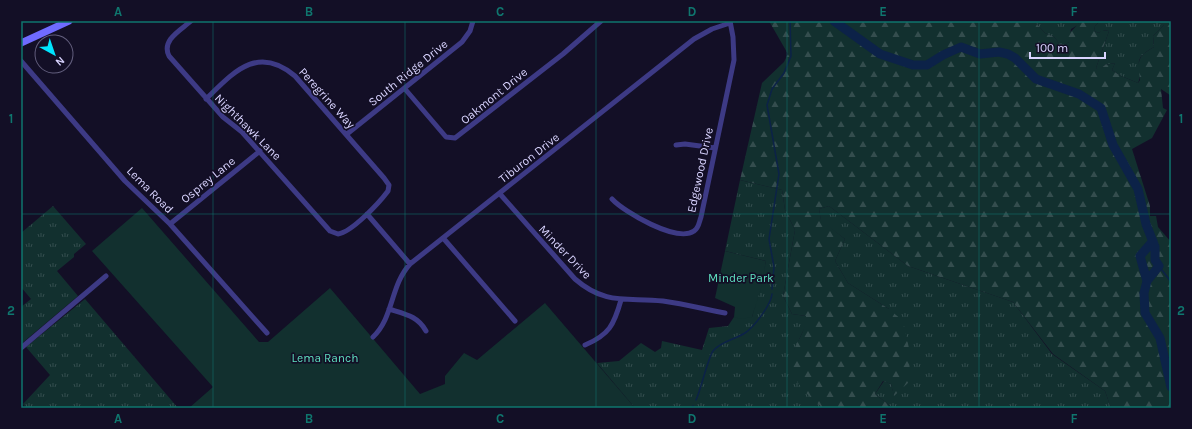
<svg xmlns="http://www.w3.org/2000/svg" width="1192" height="429" viewBox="0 0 1192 429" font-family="Karla,sans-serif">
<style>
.grass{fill:url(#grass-tufts)}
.forest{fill:url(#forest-firs)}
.park{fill:#12302f}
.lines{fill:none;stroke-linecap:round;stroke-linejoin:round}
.stream{stroke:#0c2248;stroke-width:1.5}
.river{stroke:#0c2248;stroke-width:9}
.street{stroke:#3d3a85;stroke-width:5}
.secondary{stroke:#6f6bff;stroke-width:7}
.grid{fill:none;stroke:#0f766e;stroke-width:1;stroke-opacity:0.55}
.labels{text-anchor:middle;stroke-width:3.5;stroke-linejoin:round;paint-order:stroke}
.street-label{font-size:12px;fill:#d9d4ff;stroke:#130f26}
.park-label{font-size:12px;fill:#5fe0c0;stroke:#130f26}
.neatline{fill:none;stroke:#0f766e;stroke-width:1.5}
.grid-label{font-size:13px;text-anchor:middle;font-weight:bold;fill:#0f766e}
</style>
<defs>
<pattern id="grass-tufts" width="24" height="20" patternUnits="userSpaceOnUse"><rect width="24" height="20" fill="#12302f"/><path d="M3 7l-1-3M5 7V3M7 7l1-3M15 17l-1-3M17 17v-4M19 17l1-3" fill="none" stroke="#344d4e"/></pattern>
<pattern id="forest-firs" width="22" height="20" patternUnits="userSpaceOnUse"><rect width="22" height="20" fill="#12302f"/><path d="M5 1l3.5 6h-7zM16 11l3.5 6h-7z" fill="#344d4e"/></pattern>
</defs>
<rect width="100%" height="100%" fill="#130f26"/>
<path class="grass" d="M1034,21H1087L1079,22L1078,25L1071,29L1069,42L1064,45L1060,44L1054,37L1045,33Z
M1100,21H1171V25H1164L1153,36L1154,47C1127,62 1146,65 1138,83L1119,75L1112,70L1115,63L1105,65L1099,71L1096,68L1109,31L1103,30L1099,33L1094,31L1095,26Z
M740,180L782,190L785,210L795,230L783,296L792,314L806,316V325L794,350L823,408H635L597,363L619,361L641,343L655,352L661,348L662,341L702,350L709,328L728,326L734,317H752L766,261L725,251Z
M53,206L86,244L74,254V257L57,271L78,296L21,344V307L31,299L21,287V233Z
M829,206L908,266L1013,302L1052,354L1105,391L1111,408H893L875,394L884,381L891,384L894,395L889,309L848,283L835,261L845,239L821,221L819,209Z
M85,299L178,408H26L23,404L50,375L26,347Z"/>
<path class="forest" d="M769,21H1034L1045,33L1054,37L1060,44L1064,45L1069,42L1067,37C1071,30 1077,27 1079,22L1100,21L1095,26L1094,31L1099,33L1102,30L1109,31L1096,68L1099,70L1105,65L1115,63L1112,70L1119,75L1138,83L1140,80C1138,61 1136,57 1154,47L1153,36L1164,25H1171L1170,95L1161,89L1163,108L1167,110L1152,138L1132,149L1150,206V216H1156L1158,227L1171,242V408H1111L1105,391L1053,354L1013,302L908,266L829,206L819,209L821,220L845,239L835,261L848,283L889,309L903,321L910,353L909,382L894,396L891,384L883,381L875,394L893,408H823C803,391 782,374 796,345C801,336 806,327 806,316L792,314L783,296L795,230L785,210L782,190L740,180L762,83L784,62L788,54Z"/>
<path class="park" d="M142,208L259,342H268L330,288L420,394L445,384V376L464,353L477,360L545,303L635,408H189L213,387L92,251Z
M725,251L766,261L761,288L752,317L741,319L734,317L735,307L715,298Z"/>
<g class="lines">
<path class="stream" d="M1159,266L1171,282
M772,289L774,267L769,239L779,174L767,105L772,89L784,73L791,56L790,21
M696,400C701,389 708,358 713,351C721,341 734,340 745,333C754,327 771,305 772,294
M692,408L693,406"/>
<path class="river" d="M834,21L880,54L913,65H927L943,55L961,47L980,54L999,52L1008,54L1015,58L1036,79L1079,94L1101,108L1113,145L1138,189L1146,224L1155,247V260L1159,266L1147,281
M1153,241L1140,256L1147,281L1144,293L1145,313L1160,338L1171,387"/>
<path class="street" d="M191,21C181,30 161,40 169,56L223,117L242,132L330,231L338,234C352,232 379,203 388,191L389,185L384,178L295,76C257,44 233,73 206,99
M21,61L125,181L170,224L267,333
M405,89L446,137L455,138L563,54L601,21
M347,134L462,42L470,31L473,21
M676,145L685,144L715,148
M500,194L575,279C606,306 628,297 663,301C684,304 704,309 725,313
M612,199C624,212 677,243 694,231C699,228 699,222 701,217L734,60L733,37L730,21
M367,214L410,264
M170,224L260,151
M444,239L515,321
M389,309C405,314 418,316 426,331
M373,337C394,317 390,286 410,264L694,39L712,29L730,23
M585,345C609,335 614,325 621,300
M21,348L106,276"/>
<path class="secondary" d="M21,43L69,21"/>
</g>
<path class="grid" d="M213,21V408M405,21V408M596,21V408M787,21V408M979,21V408M21,214H1171"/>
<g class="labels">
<g class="street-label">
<text transform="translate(408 73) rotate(-39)" y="4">South Ridge Drive</text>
<text transform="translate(494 96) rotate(-39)" y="4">Oakmont Drive</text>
<text transform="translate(327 98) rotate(48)" y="4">Peregrine Way</text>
<text transform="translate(248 127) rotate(45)" y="4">Nighthawk Lane</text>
<text transform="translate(529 158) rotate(-38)" y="4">Tiburon Drive</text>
<text transform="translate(700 170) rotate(-78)" y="4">Edgewood Drive</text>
<text transform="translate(208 180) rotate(-39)" y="4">Osprey Lane</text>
<text transform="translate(150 190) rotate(45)" y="4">Lema Road</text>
<text transform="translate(565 252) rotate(46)" y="4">Minder Drive</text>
</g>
<g class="park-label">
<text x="741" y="282">Minder Park</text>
<text x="325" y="362">Lema Ranch</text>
</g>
</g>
<rect width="1192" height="429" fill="none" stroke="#130f26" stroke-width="44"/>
<g transform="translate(54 54) rotate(140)"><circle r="19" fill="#130f26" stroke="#625e7d"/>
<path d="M0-3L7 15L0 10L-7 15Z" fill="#00e5ff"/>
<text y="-6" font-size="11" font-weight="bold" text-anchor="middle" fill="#d9d4ff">N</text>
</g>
<path d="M1030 52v6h75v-6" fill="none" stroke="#d9d4ff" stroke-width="2"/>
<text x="1036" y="52" font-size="12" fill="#d9d4ff" stroke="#130f26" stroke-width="3" paint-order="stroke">100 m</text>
<rect x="22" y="22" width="1148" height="385" class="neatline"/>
<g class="grid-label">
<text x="118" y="16">A</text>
<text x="309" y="16">B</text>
<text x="500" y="16">C</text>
<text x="692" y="16">D</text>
<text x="883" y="16">E</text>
<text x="1074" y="16">F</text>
<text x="11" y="123">1</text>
<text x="1181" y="123">1</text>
<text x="11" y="315">2</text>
<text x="1181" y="315">2</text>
<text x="118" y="423">A</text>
<text x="309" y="423">B</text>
<text x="500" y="423">C</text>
<text x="692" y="423">D</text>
<text x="883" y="423">E</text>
<text x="1074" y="423">F</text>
</g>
</svg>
